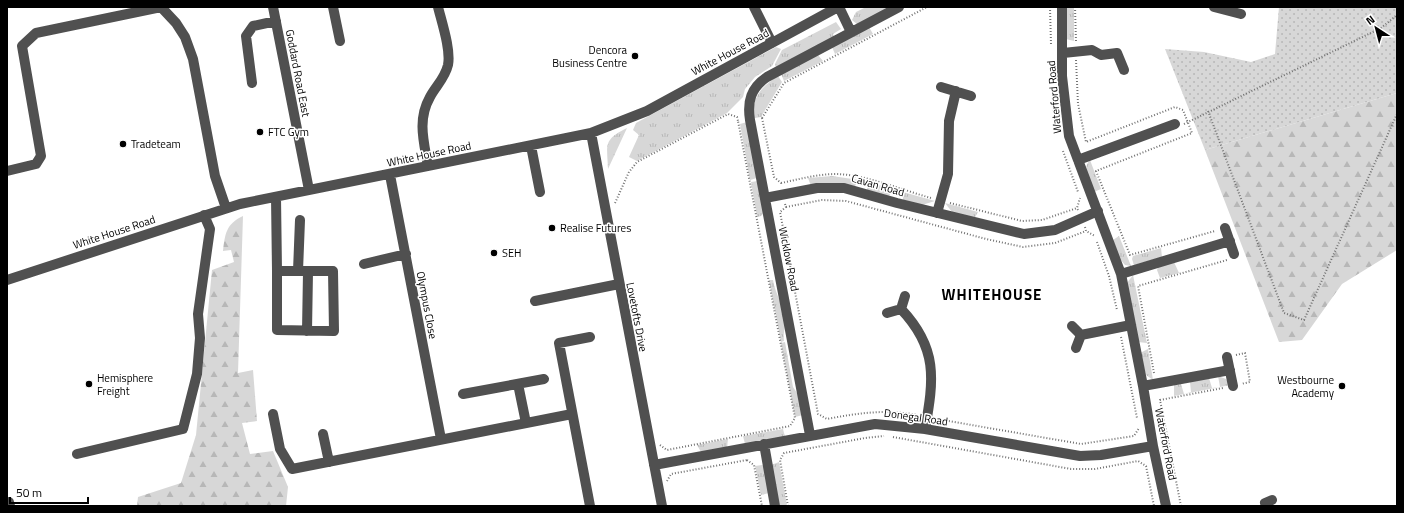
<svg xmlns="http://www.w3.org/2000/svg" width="1404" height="513" viewBox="0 0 1404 513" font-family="'Titillium Web',sans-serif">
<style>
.grass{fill:url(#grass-tufts)}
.forest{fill:url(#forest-firs)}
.park{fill:url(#park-dots)}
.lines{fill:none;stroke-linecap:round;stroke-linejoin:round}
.path{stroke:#727272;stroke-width:2;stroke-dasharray:1 2;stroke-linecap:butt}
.minor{stroke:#505050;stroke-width:10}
.poi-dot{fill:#000;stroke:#fff;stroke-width:1.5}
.labels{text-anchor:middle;stroke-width:3;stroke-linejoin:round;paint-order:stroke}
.poi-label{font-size:11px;fill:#000;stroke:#fff;text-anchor:start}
.street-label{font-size:11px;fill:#000;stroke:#fff}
.district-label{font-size:15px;font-weight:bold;letter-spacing:1px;fill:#000;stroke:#fff}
</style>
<defs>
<pattern id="grass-tufts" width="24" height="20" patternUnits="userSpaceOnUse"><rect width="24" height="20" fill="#d7d7d7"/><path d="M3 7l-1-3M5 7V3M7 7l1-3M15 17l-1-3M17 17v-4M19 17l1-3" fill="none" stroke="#b7b7b7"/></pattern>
<pattern id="forest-firs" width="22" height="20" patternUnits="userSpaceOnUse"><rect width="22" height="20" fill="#d7d7d7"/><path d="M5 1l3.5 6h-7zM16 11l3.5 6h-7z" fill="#b7b7b7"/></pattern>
<pattern id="park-dots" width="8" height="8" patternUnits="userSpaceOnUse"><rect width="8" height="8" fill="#d7d7d7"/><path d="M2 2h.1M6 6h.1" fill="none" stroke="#b7b7b7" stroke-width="1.8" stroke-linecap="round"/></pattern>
</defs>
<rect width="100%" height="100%" fill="#fff"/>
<path class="grass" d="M866,7H891L858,25L852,20L856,12Z
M1067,7H1074V41L1066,39Z
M836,22L841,29L833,34L834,37L776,67L775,64L782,50Z
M869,27L873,34L835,54L832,47Z
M776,47L781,49L772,66L755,77L745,89L743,97L727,113L637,161L629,157L639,135L633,130L636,123Z
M818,55L823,61L784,81L781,74Z
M778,76L782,82L761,117L755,118L753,117C752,97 762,86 778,76Z
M747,122L757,178L750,180L740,124Z
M627,128L608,169C607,144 603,140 627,128Z
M1090,160L1101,189L1094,192C1091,182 1081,168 1090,160Z
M832,176L859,180L855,186H811L808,178Z
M758,181L764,212L761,216L757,217L751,182Z
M868,182L893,189L889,196L867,190Z
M903,192L935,201L922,205L903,200Z
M945,203L978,212L974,219L952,212Z
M1119,236L1131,266L1125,265L1120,259L1113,240Z
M1161,248L1162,257L1134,265L1132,259L1133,256Z
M1174,262L1179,273L1160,278L1157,270L1158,267Z
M1133,275L1147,343L1138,342L1127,283Z
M769,280H773C775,294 785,307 785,322C785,330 783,333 784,341L781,342Z
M785,342L793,387L799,396L803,415L795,417L781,343Z
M1148,349L1153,380L1146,375L1140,353Z
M1218,376L1226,379L1230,385L1174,396V385L1181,384L1184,394L1191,392L1190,382L1209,378L1212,388L1220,387Z
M783,429L785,437L745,444L743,436Z
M728,439L727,447L701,452L697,445Z
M779,462L787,506H779L771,465Z
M762,465L764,466L769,493L761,495L755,466Z"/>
<path class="forest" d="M1397,93V250L1342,284L1302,340L1279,342L1205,150Z
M243,216L238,373L253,370L257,421L242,423L250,454L273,451L288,487L286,506H137L138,497L181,483L196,435L212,270L234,262L231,250L223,251C225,234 226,224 243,216Z"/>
<path class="park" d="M1279,7H1397V93L1205,150L1165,49L1204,52L1251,62L1275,54Z"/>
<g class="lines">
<path class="path" d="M1050,7L1051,44
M1075,7L1076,42
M1076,60L1078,104L1086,142L1175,107L1183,110L1192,133L1096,171L1130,255L1215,231
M1052,86L1053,106L1057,129
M1208,111L1284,313L1304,320L1397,114
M762,118L774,177L781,183L782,185
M762,118L784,83L927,7
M1184,124L1381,28L1397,15
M1063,151L1078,192
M781,183C800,179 818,174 837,174C867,175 902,190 931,198
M615,203L629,172L637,162L728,114L737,117L738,121
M950,203L1022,221L1042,220L1077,208
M785,204L786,207L780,212L818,414L827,419C858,413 886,409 917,415
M786,207L822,200L846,201L986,239L1023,247L1055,243L1086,231
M1078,210L1077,208L1080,198
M1085,227L1086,231L1095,236
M1097,242L1109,276L1117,310
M1121,337L1137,418
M1236,355L1245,353L1250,382L1241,384
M1154,373L1138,286L1227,260
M937,419L1081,444L1134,436L1139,428
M893,437L1071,469H1095L1138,461L1146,466L1154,506
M660,445L667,450L785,427L790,426L795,418L738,121
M747,460L754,465L762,506
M667,481L671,474L747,460
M788,506L780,460L784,453L865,438L884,436
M1181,506L1160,400L1223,388"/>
<path class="minor" d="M161,7L176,23L185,37L193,59L215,176L226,208
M273,7L309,190
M333,7L340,41
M754,7L772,43
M839,7L851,32
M1062,7V76L1069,136L1121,274L1143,386L1153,446L1166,506
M1214,7L1241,14
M1063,53L1092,50L1101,55L1117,53L1124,70
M252,83L246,36L253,26L276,21
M941,87L971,96
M591,133L662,506
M531,146L540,192
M1078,160L1175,124
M428,166C424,142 417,120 430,97C436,86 445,78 448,65C451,50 442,23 438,7
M7,171L36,164L41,156L22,46L36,33L161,7
M390,175L441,439
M276,197L277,271H333L334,331L277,330V271
M765,198L817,188H844L897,203L1024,234L1055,230L1098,211
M937,213L948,174L949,121L956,91
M1225,228L1234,254
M364,264L406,254
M298,271L300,220
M1121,274L1230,241
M7,280L240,204L591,133L647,111L838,7
M535,301L619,284
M901,309C938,348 934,379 925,429
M887,313L901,309L905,296
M1072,326L1081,335L1076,348
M307,331L308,272
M1081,335L1131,325
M590,337L559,343L590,506
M1227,357L1233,386
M518,384L526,423
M1143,386L1230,370
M463,394L544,379
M273,414L280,449L292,469L572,414
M323,434L329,462
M810,435L750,120C747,101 751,88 767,77L899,7
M764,444L775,506
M77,454L183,429L197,374L200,338L198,314L210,229L204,215
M654,465L875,424L925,429L1080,456L1101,455L1153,446
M9,502L10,506
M1266,506L1265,503L1272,500"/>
</g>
<g class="poi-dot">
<circle cx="635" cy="56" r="4"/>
<circle cx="260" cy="132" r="4"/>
<circle cx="123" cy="144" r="4"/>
<circle cx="552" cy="228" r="4"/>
<circle cx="494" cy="253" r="4"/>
<circle cx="89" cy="384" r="4"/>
<circle cx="1342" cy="386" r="4"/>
</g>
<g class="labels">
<g class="poi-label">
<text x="627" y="54" text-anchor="end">Dencora<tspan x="627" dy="13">Business Centre</tspan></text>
<text x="268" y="136">FTC Gym</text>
<text x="131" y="148">Tradeteam</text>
<text x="560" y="232">Realise Futures</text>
<text x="502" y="257">SEH</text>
<text x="97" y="382">Hemisphere<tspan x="97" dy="13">Freight</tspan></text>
<text x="1334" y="384" text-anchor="end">Westbourne<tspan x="1334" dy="13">Academy</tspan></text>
</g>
<g class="street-label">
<text transform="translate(730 52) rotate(-28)" y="4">White House Road</text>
<text transform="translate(298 73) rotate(79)" y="4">Goddard Road East</text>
<text transform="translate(1054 97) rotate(-95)" y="4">Waterford Road</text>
<text transform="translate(429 154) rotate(-12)" y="4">White House Road</text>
<text transform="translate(878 185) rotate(16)" y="4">Cavan Road</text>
<text transform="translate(114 232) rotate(-18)" y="4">White House Road</text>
<text transform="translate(789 259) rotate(79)" y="4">Wicklow Road</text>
<text transform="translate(427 305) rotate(79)" y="4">Olympus Close</text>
<text transform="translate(637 317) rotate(79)" y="4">Lovetofts Drive</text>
<text transform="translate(916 417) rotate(8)" y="4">Donegal Road</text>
<text transform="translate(1166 444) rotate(79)" y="4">Waterford Road</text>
</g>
<g class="district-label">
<text x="992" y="300">WHITEHOUSE</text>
</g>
</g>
<rect width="1404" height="513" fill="none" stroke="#000000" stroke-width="16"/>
<g transform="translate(1376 28) rotate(324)" stroke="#ffffff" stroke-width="3" paint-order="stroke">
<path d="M0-3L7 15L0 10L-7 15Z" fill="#000000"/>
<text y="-6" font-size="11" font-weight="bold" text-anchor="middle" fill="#000000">N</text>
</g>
<path d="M10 497v6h78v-6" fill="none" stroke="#000000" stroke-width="2"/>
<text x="16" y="497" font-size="12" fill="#000000" stroke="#ffffff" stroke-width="3" paint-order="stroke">50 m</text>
</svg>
